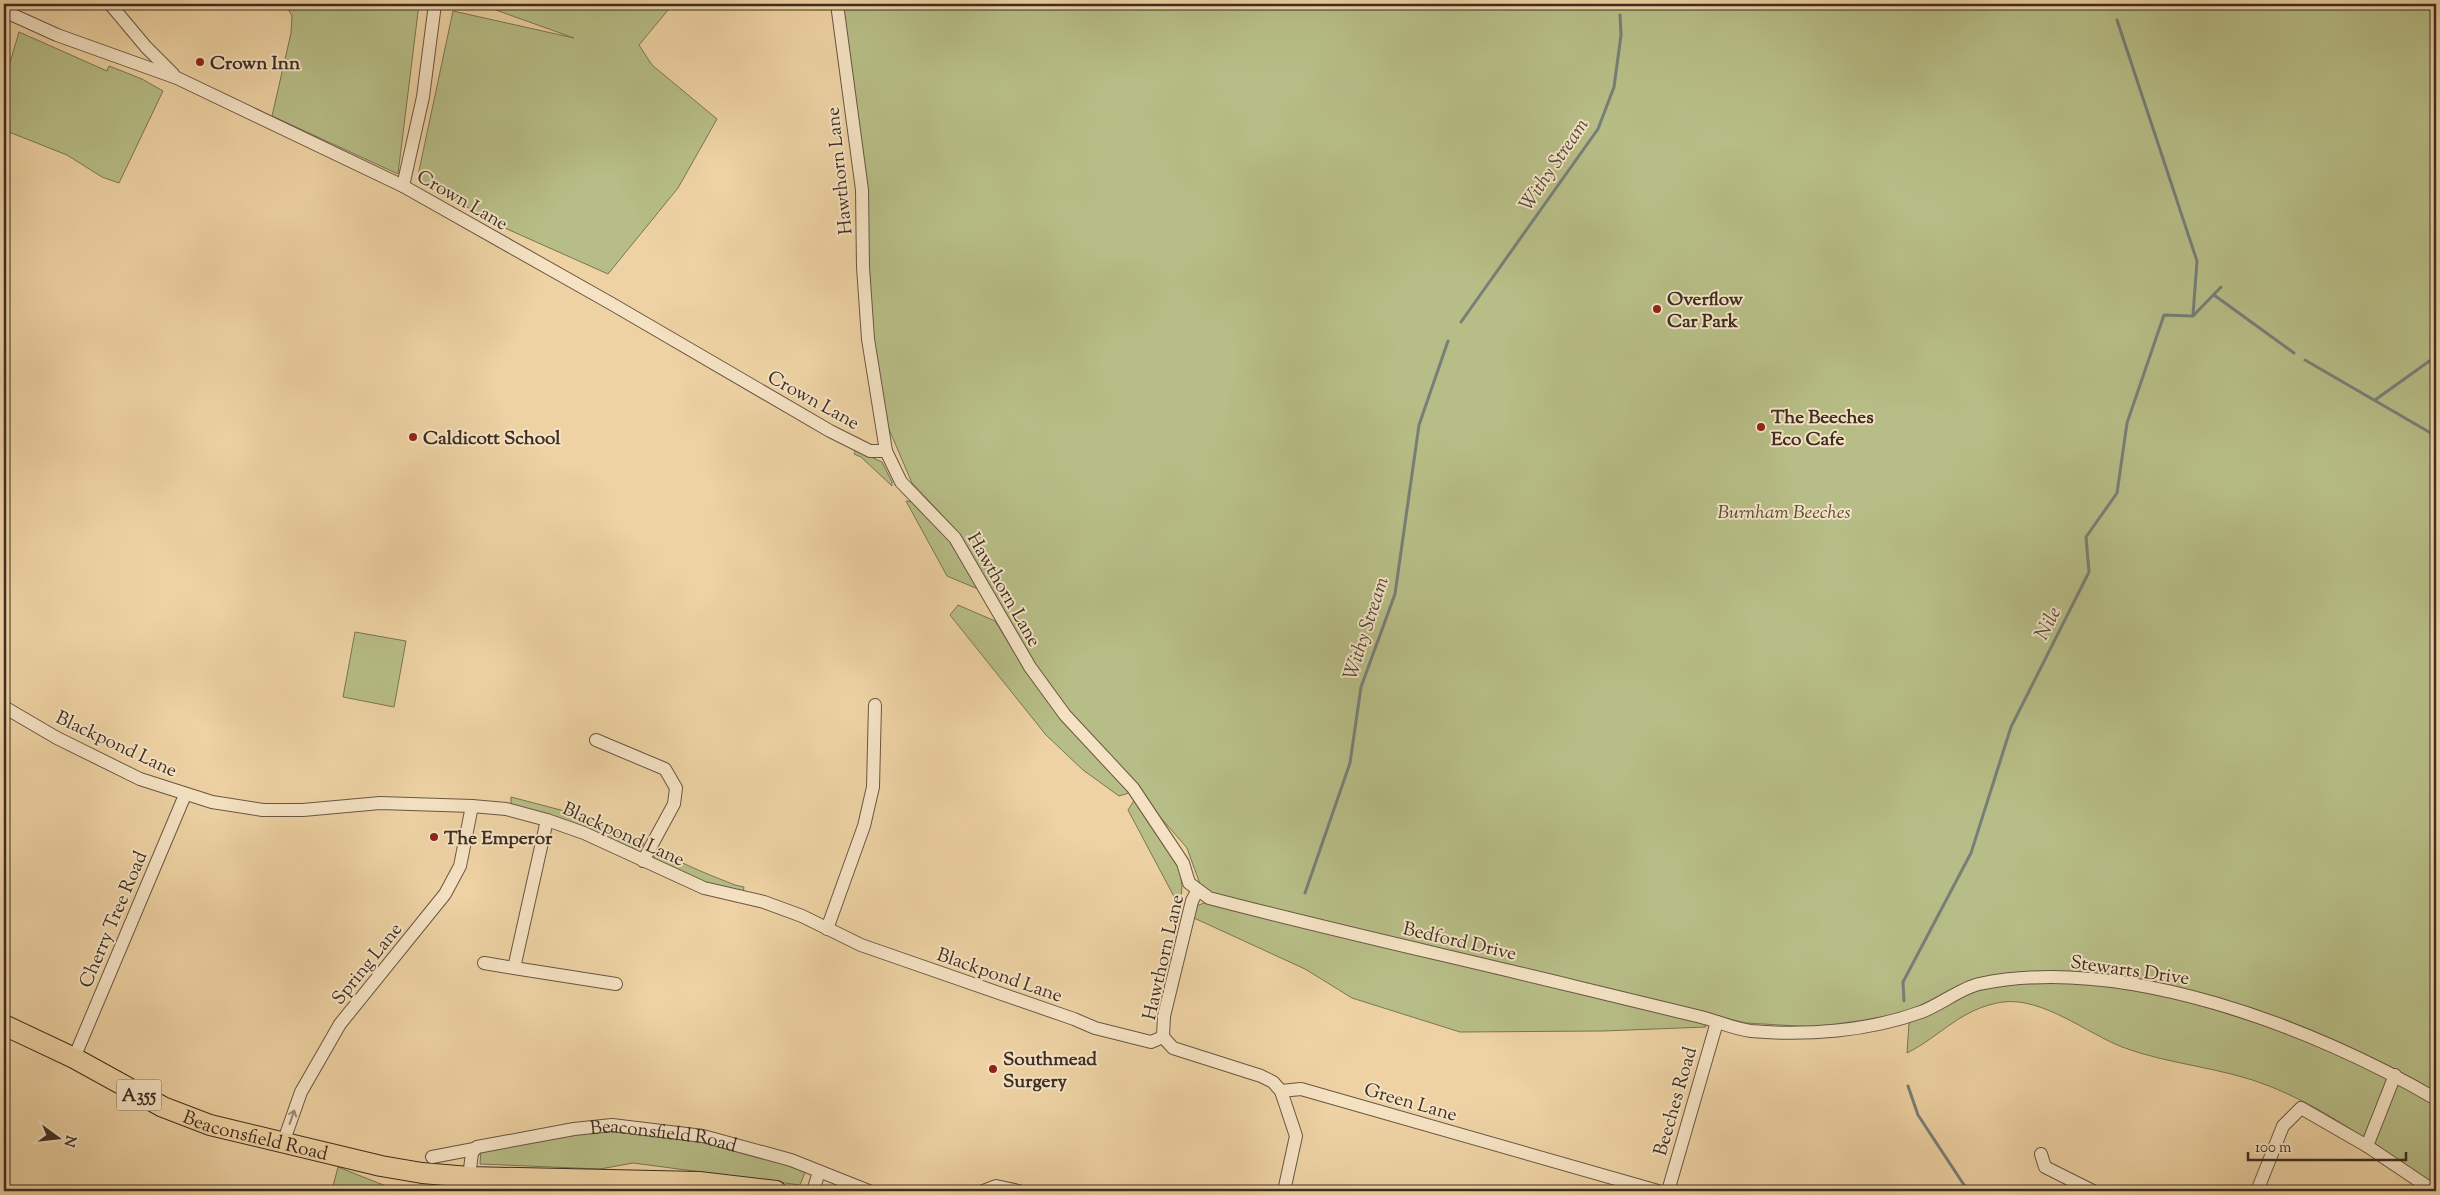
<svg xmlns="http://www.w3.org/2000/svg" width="2440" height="1195" viewBox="0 0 2440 1195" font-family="'Sorts Mill Goudy',serif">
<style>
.green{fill:#b7bd86;stroke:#7a7554}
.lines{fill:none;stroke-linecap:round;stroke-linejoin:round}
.stream{stroke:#777f78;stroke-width:3}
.street-casing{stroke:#695643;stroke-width:14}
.primary-casing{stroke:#3d2d23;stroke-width:22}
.street{stroke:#f4e2c3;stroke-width:12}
.primary{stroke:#eed2a3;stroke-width:20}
.oneway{stroke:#988873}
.poi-dot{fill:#8f2418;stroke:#f4e2c3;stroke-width:2}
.labels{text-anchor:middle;stroke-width:4;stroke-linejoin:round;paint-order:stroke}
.shield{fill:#f4e2c3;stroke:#746353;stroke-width:1}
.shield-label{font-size:18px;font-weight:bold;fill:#3d2d23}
.poi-label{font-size:19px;font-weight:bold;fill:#3d2d23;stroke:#f4e2c3;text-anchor:start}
.street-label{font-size:19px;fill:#3d2d23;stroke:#f4e2c3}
.park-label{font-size:19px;font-style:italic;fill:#554a37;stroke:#f4e2c3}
.water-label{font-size:20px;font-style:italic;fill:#50483f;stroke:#f4e2c3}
</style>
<rect width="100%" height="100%" fill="#eed2a3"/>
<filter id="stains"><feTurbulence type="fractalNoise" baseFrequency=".004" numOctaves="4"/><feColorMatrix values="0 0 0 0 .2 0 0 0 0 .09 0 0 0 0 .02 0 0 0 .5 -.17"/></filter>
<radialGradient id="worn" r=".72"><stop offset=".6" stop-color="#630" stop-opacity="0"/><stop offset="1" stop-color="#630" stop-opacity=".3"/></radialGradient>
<path class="green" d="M279,4H419L398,174L272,116L291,33L292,16L287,7Z
M479,4H673L639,45L652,65L717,119L678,188L608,274L507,229L417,180L453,11L574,38Z
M843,4H2436V1094L2341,1046L2124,978L1968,983L1932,1004L1850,1026L1814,1027L1746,1023L1208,893L1200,884L1187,848L1056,697L1023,650L958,532L912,483L888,427L872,338L852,77Z
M19,32L98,67L107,71L109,66L142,79L163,91L119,183L102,177L67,155L4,130V83Z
M856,450L882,462L892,482V486L861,457L854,454Z
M906,501L914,502L948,538L978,589L947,576Z
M958,605L995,621L1023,666L1050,703L1129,793L1119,796L1083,770L1046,735L950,615Z
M355,632L406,641L394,707L343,697Z
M511,797L595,819L637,839H641L644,843L641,848H629L511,805Z
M1135,799L1179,866L1182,885L1181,902L1178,904L1128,810Z
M657,846C666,859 718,878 735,885L744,887L743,893L698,880L655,860L653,853Z
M1207,902L1703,1022L1706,1027L1603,1031L1460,1032L1352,998L1305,969L1194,918L1196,906Z
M2098,983L2168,995L2289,1033L2346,1057L2436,1104V1189C2383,1151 2330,1110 2269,1086C2222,1067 2170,1065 2122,1047C2087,1033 2042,997 2003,1002C1961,1008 1941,1036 1907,1053L1909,1023L1961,996L1995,984Z
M589,1131L654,1133L736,1149L806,1170L800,1185L633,1163L600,1169L480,1164L481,1150Z
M338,1167L386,1186L424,1191L332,1190Z"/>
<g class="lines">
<path class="stream" d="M2117,20L2197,261L2193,315
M2214,295L2294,353
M1461,322L1598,129L1614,87L1621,35L1620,15
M2305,360L2436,436
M2375,400L2435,357
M1305,893L1350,763L1361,687L1395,594L1419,425L1448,341
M1904,1001L1903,982L1971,853L2011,727L2089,572L2086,537L2117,493L2127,423L2164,315L2193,316L2221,287
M1908,1086L1918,1115L1968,1191"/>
<g class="street-casing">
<g id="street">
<path d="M110,4L146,47L173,74"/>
<path d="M837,4L862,190L863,267L868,339L886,451L901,482L955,538L1030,667L1065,715L1133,788L1183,863L1189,883L1209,898C1331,930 1454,957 1577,987C1618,997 1660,1007 1701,1017C1717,1021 1734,1029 1751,1031C1806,1036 1869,1031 1921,1012C1940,1005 1961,988 1979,984C2123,954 2313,1027 2436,1099"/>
<path d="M4,11L57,35L177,78L403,186L612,304L830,431L870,451H886"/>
<path d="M403,186L423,97L435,4"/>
<path d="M4,707L57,738L140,779L212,802L263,810H303L380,803L472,806L506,809L547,820L584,833L704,888L764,902L802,916L861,945L1074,1019L1095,1028L1151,1042L1163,1037"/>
<path d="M596,740L665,769L676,788L674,804L643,861"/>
<path d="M827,929L864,826L873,787L875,705"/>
<path d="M484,963L514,968L547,820"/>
<path d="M514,968L616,984"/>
<path d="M1163,1037L1173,1048L1261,1076L1273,1082L1281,1091L1301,1089L1658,1191"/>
<path d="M1163,1037L1164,1016L1192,901L1197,891"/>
<path d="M74,1058L185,795"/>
<path d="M1281,1091L1296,1136L1284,1191"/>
<path d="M283,1143L301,1092L340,1024L445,894L460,866L472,806"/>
<path d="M2367,1146L2395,1075"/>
<path d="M2041,1154L2045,1167L2093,1191"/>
<path d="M432,1157L474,1149"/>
<path id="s1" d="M469,1177L472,1153L477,1147L574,1129L612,1125L703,1136L791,1160L869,1191"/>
<path d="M813,1191L819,1172"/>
<path d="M983,1191L996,1186L1019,1191"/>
<path d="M1668,1191L1717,1022"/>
<path d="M2257,1191L2283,1126L2301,1108L2367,1146L2434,1191"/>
</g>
</g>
<g class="primary-casing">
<g id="primary">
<path id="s2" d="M4,1025L74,1058L163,1107L210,1125L381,1166L422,1173L469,1177L699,1182L776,1191"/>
</g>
</g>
<use href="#street" class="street"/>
<use href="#primary" class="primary"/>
</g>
<defs><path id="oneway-shaft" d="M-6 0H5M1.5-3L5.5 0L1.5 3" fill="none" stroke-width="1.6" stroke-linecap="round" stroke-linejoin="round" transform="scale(1.25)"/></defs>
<use class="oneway" href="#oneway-shaft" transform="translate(292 1117) rotate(-71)"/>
<g class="poi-dot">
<circle cx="200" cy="62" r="5"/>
<circle cx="1657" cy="309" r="5"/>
<circle cx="1761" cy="427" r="5"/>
<circle cx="413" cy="437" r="5"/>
<circle cx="434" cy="837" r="5"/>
<circle cx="993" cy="1069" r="5"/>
</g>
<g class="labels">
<rect class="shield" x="116.5" y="1079.5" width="45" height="31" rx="4"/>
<g class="shield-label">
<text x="139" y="1101">A355</text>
</g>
<g class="poi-label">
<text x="210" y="69">Crown Inn</text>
<text x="1667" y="305">Overflow<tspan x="1667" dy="22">Car Park</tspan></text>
<text x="1771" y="423">The Beeches<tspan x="1771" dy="22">Eco Cafe</tspan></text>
<text x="423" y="444">Caldicott School</text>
<text x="444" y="844">The Emperor</text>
<text x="1003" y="1065">Southmead<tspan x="1003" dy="22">Surgery</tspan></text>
</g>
<g class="street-label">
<text transform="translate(838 171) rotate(-96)" y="7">Hawthorn Lane</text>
<text transform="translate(463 199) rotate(30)" y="7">Crown Lane</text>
<text transform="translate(814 399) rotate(29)" y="7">Crown Lane</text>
<text transform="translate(1005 589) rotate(60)" y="7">Hawthorn Lane</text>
<text transform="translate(117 743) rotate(25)" y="7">Blackpond Lane</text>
<text transform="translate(624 833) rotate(24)" y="7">Blackpond Lane</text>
<text transform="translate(112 919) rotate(-67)" y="7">Cherry Tree Road</text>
<text transform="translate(1460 940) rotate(13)" y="7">Bedford Drive</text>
<text transform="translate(1162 957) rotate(-77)" y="7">Hawthorn Lane</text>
<text transform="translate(366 963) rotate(-51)" y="7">Spring Lane</text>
<text transform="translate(2130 969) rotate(8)" y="7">Stewarts Drive</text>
<text transform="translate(1000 974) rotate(19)" y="7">Blackpond Lane</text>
<text transform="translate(1411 1101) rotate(16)" y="7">Green Lane</text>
<text transform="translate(1674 1101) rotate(-74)" y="7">Beeches Road</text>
<text dy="7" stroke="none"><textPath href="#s2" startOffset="276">Beaconsfield Road</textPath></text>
<text dy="7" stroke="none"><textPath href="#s1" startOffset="221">Beaconsfield Road</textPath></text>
</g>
<g class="park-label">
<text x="1784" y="518">Burnham Beeches</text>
</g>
<g class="water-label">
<text transform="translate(1553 164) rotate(-56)" y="7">Withy Stream</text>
<text transform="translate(2047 623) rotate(-63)" y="7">Nile</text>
<text transform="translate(1365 628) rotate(-72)" y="7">Withy Stream</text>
</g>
</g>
<rect width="2440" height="1195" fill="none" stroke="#eed2a3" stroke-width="20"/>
<rect x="5" y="5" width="2430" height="1185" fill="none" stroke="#3d2d23" stroke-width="2.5"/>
<rect x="10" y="10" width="2420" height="1175" fill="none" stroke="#3d2d23"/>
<g transform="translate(58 1138) rotate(105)" stroke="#f4e2c3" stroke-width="4" paint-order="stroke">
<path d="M0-4L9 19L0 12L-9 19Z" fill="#3d2d23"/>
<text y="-8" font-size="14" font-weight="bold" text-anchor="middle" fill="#3d2d23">N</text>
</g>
<path d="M2248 1152v8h158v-8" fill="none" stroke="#3d2d23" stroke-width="2.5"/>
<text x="2255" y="1152" font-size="15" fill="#3d2d23" stroke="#f4e2c3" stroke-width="4" paint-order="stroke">100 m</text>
<rect width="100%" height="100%" filter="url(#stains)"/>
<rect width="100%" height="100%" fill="url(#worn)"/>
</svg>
